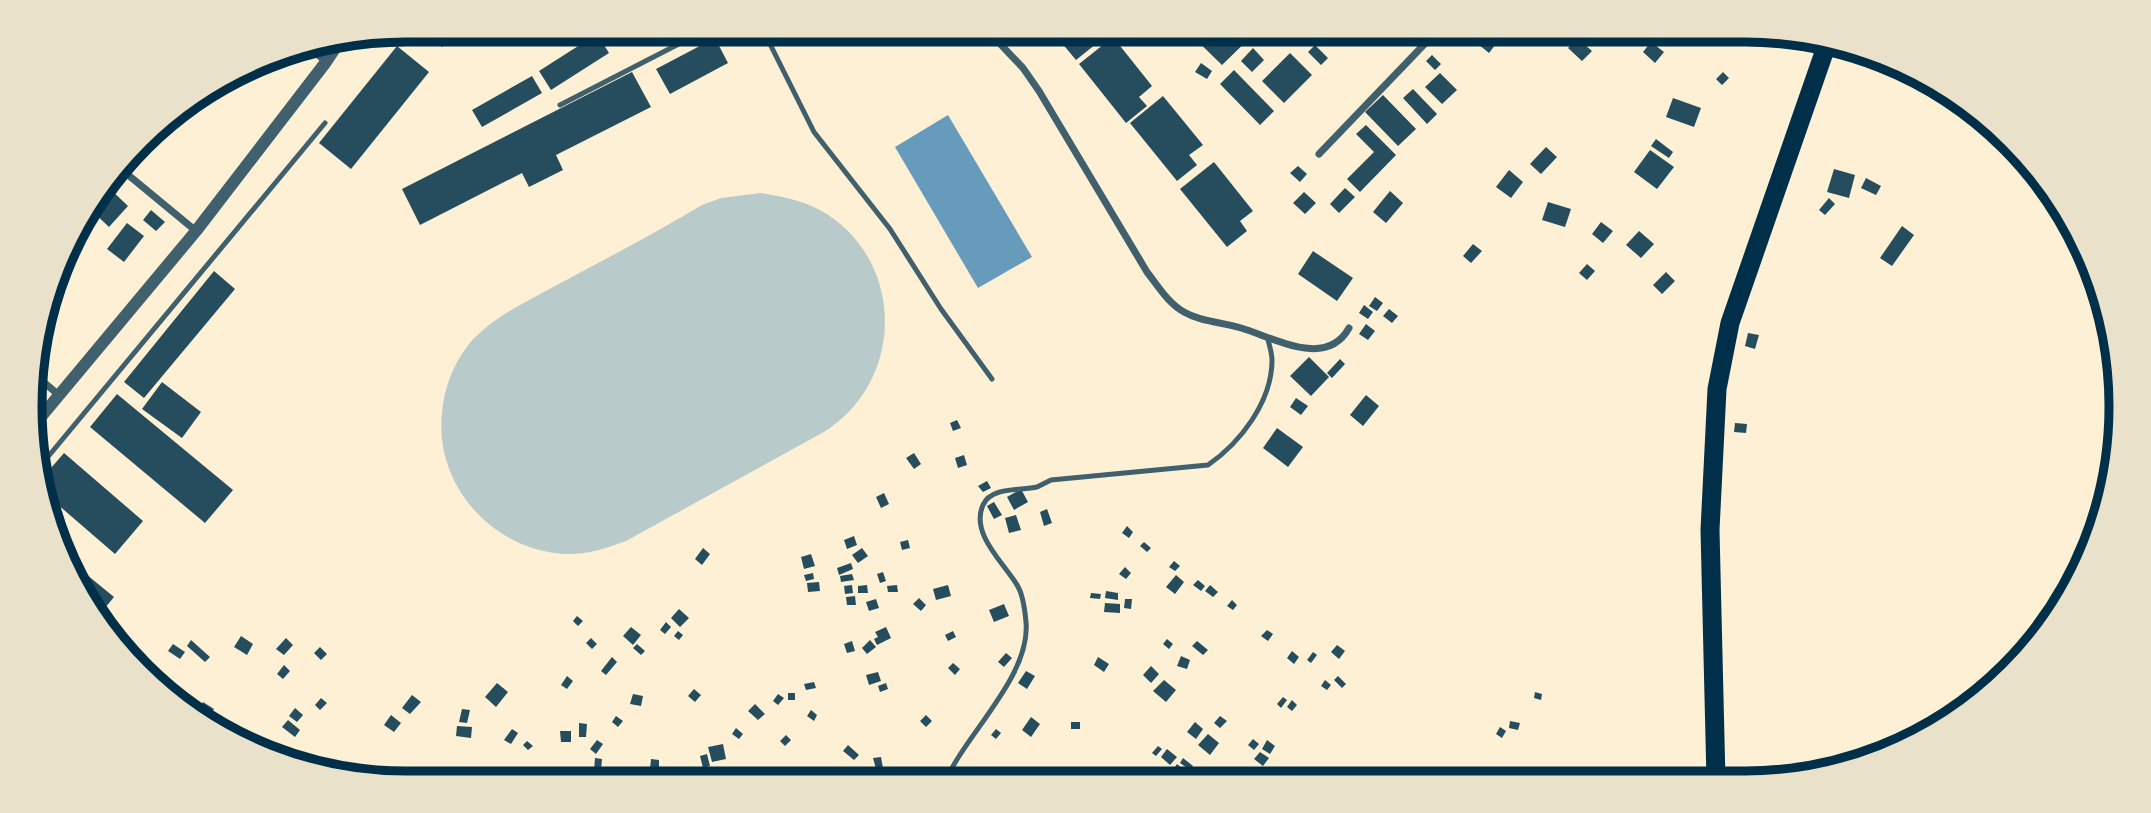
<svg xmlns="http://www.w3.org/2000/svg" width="2151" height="813" viewBox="0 0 2151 813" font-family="Helvetica,sans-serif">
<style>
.green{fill:#b9caca}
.water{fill:#669bbc}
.building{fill:#264d5e}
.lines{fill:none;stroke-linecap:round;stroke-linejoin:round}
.service{stroke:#3f606c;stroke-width:5}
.minor{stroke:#3f606c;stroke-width:7}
.tertiary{stroke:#3f606c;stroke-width:12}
.trunk{stroke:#003049;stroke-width:19}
.rim{fill:none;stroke:#003049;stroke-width:9}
</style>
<rect width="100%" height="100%" fill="#fdf0d5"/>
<path class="green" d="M761,193C781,196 800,200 818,209C906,256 907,382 822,433L626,541C607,548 589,554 569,554C495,553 434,486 442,413C444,388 453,364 469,344C492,317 526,302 557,285C605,259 654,234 702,205L721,198Z"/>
<path class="water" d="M948,115L1032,257L978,288L895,147Z"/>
<path class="building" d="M427,30H457L442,47L425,32Z
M652,30H673L658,39Z
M1051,30H1094L1088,35L1096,44L1076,60Z
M1186,30H1258L1222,65Z
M1480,30H1485L1499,40L1489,53L1473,40Z
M597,34L609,53L551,90L539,71Z
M1113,37L1152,86L1139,97L1147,106L1126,123L1079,64Z
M715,38L728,63L670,94L656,69Z
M1577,38L1592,51L1582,61L1568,48Z
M1651,42L1664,52L1655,63L1643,52Z
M1315,45L1328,58L1321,65L1308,52Z
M397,46L429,72L351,169L319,143Z
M1253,48L1264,60L1252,72L1241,61Z
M1290,53L1312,75L1284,103L1262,81Z
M1432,55L1441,64L1435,70L1426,61Z
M1201,63L1212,71L1207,79L1195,72Z
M1234,70L1274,111L1260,125L1220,84Z
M632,72L651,107L556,155L563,170L529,187L522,173L420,225L402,189Z
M1723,72L1729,78L1722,85L1716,79Z
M1440,73L1457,90L1442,104L1425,87Z
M532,76L542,93L482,127L472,110Z
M1413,89L1437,114L1427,124L1403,98Z
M1383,95L1416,129L1398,146L1365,112Z
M1163,96L1203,145L1189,155L1197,165L1177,181L1130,123Z
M1673,98L1701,108L1694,127L1666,117Z
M1366,125L1396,155L1360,192L1347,179L1374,152L1356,134Z
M1656,139L1673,152L1669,158L1651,146Z
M1546,147L1557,157L1541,174L1530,164Z
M1650,150L1674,167L1657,189L1634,172Z
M1214,162L1253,211L1240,221L1247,231L1227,247L1180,189Z
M1298,166L1307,174L1300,182L1290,173Z
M1834,169L1855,175L1849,198L1827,192Z
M1509,170L1523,182L1511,198L1496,187Z
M1866,178L1881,186L1876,195L1861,188Z
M107,186L128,206L109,227L89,208Z
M1345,188L1355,197L1339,213L1330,204Z
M1390,191L1403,203L1386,223L1373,212Z
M1304,192L1316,203L1305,214L1293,203Z
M1829,198L1835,204L1825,215L1819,210Z
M1548,202L1571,209L1565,227L1542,220Z
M151,210L165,222L156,231L143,220Z
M86,211L92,216L82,228L78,224Z
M1601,222L1613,231L1603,243L1592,234Z
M127,223L144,236L124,262L107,249Z
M1902,226L1914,235L1892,266L1880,258Z
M1639,231L1654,244L1641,258L1626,245Z
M1473,244L1482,251L1471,263L1463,256Z
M1313,251L1353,278L1337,301L1298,274Z
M1587,264L1595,271L1587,280L1579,273Z
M214,271L235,289L144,398L124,382Z
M1666,272L1675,281L1662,294L1653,285Z
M1375,297L1383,303L1377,311L1369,306Z
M1364,305L1373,312L1368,319L1359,313Z
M1389,309L1398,316L1392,323L1383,316Z
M1366,324L1375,331L1368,340L1359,334Z
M1748,333L1759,335L1755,349L1745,346Z
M1309,357L1329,377L1311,396L1290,376Z
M1340,359L1345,364L1332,378L1327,373Z
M162,382L201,412L182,438L142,409Z
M117,394L233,490L205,523L90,427Z
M1366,395L1379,406L1363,426L1350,415Z
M1296,398L1308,406L1301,415L1290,407Z
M957,420L961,428L953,431L950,423Z
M1735,423L1747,424L1746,433L1734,432Z
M1277,428L1303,447L1288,467L1263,448Z
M64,453L143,521L115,554L42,491L38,483Z
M914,453L921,464L914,469L906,458Z
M964,455L967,465L958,468L955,458Z
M987,481L991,488L983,492L978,486Z
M1021,489L1028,502L1014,510L1007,497Z
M884,493L889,504L881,508L876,497Z
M994,502L1002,515L994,519L987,506Z
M1047,509L1052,523L1044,526L1040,512Z
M1016,515L1021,530L1009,533L1005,518Z
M1127,526L1133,532L1129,538L1122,533Z
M854,536L857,545L847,549L844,540Z
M908,540L910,548L902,550L900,542Z
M1144,542L1151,548L1147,552L1140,546Z
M703,548L710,554L702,565L695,559Z
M862,548L868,556L858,563L852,555Z
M811,554L815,566L804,569L801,557Z
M70,561L114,597L96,619L93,615Z
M1174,561L1180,566L1175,571L1169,567Z
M851,563L853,569L839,575L837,568Z
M1125,567L1131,573L1126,579L1119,574Z
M883,572L886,581L880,583L877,574Z
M813,573L814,579L806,581L804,575Z
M852,574L854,580L841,582L840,576Z
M1176,575L1184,582L1175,594L1166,587Z
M1198,580L1205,586L1201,591L1193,585Z
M819,582L820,591L808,592L807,583Z
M852,585L853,593L845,594L844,586Z
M867,585L868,593H858V586Z
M897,585L898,592H888L887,586Z
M948,585L951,596L936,600L933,589Z
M1210,585L1218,592L1213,597L1205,591Z
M1106,591L1118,593V600L1105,598Z
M1091,593L1101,594L1100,599L1090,598Z
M855,596L856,605H847L846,597Z
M919,598L926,605L921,611L913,604Z
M876,599L879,608L869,611L866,602Z
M1125,599H1132L1131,609L1124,608Z
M1232,600L1237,605L1233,610L1227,606Z
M1105,603L1120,604V613L1104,612Z
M1004,604L1009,616L994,622L989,610Z
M679,609L689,618L680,627L671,618Z
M577,616L583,621L578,626L573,621Z
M666,622L671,627L665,634L660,630Z
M631,627L641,635L633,645L623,636Z
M886,627L891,638L877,645L874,639L878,637L875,632Z
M1267,630L1273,634L1268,641L1261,636Z
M678,631L683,635L679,640L674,636Z
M953,631L956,637L948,641L945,635Z
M241,636L253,644L247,655L234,647Z
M286,638L293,645L284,655L276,649Z
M591,638L597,644L592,649L586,643Z
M1167,639L1173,644L1169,649L1163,644Z
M191,640L210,657L205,662L187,646Z
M870,640L876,647L867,654L862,648Z
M852,641L855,651L847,653L844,644Z
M1197,641L1208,650L1203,655L1192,646Z
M173,644L185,652L180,659L168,651Z
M637,644L645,651L641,655L633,648Z
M1337,645L1345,651L1339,659L1331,652Z
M320,647L327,654L321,660L314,653Z
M1292,651L1299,657L1294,664L1287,658Z
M1313,652L1317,655L1311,663L1307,660Z
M1006,653L1012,658L1004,667L998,662Z
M1181,656L1190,660L1187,669L1177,666Z
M612,657L617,662L606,675L601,671Z
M1098,657L1109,664L1104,672L1094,665Z
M953,663L960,669L955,675L948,668Z
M284,665L290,671L283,679L277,674Z
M1151,666L1159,674L1151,683L1143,675Z
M1026,671L1035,676L1027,689L1018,683Z
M878,672L881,681L869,685L866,675Z
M567,676L573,681L567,689L561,685Z
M1338,676L1346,684L1342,688L1334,680Z
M1164,680L1176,690L1166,702L1153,691Z
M1325,680L1331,685L1327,690L1321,686Z
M814,682L816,688L806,690L804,684Z
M497,683L508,692L496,707L485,697Z
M886,683L888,689L880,692L878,686Z
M694,689L701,695L695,702L688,696Z
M1535,692L1542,694L1541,700L1534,698Z
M788,693H795V700H788Z
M633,694L643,696L641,706L630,704Z
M778,694L784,698L778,705L773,701Z
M412,695L421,702L410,714L402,708Z
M1283,697L1287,700L1281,708L1277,704Z
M321,698L327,703L320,710L315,705Z
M1292,700L1297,705L1292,711L1287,707Z
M203,702L214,709L209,718L198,711Z
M755,704L765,714L758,720L748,711Z
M295,708L303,715L297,722L289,716Z
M462,709L470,710L467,723L459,722Z
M811,710L817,715L814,721L807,716Z
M391,715L401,723L394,732L384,725Z
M926,715L932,721L926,727L920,721Z
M616,716L623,721L618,727L612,722Z
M1220,716L1227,721L1220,728L1214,723Z
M1031,717L1040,724L1031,737L1022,730Z
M288,720L300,730L295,737L282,727Z
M1510,721L1520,723L1518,730L1509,728Z
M1071,722H1080V729H1071Z
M1195,722L1203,729L1196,739L1187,732Z
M579,723L587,724L586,737H579Z
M457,726L472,727L471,738L456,736Z
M1500,727L1506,731L1502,738L1496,734Z
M736,728L743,734L739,739L732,734Z
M512,729L518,733L511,744L504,740Z
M996,729L1001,733L996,739L991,735Z
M560,731H571V742H561Z
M1208,734L1219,743L1210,755L1198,745Z
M786,735L791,740L785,746L780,741Z
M265,738L271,744L266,749L258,745Z
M1253,739L1259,744L1254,750L1248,745Z
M597,740L603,744L596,754L590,749Z
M1267,740L1275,746L1270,754L1262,749Z
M527,741L533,746L528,750L523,745Z
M723,744L726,759L712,762L708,747Z
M848,745L859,755L854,760L843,751Z
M1158,746L1162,749L1156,756L1152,753Z
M1167,749L1177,757L1170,765L1161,757Z
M1260,752L1269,758L1263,766L1254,759Z
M707,754L710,766L703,768L700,756Z
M881,757L883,768L876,769L873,758Z
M595,758L602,759L601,771H594Z
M1183,758L1193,766L1190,770L1180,763Z
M651,759L659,760V770L650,769Z
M1177,764L1193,777L1190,781L1173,770Z
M733,767L741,773L737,777L729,771Z
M554,768L560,772L555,780L549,777Z
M966,768L973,774L966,782H962L957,778Z
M696,771L703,777L697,783H694L689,778Z
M1167,771L1175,778L1172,781L1163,777Z"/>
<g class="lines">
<path class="service" d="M763,30L814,132L890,229L941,309L992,379
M560,105L706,30
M37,470L325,123
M769,782L798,778L807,782
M945,782C966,733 1031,676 1026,622C1025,611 1023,594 1017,585C1004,563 970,534 983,505C991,486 1021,491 1037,487C1041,485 1047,482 1051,480L1208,465C1240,443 1272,402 1272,360C1272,353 1269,345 1268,339"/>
<path class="minor" d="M987,30L1023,68L1039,91L1147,272C1158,286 1168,303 1184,312C1201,322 1222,322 1241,328C1275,338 1326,369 1349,328
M308,46L326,62
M1319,154L1438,30
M121,169L196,231
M34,374L60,396"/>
<path class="tertiary" d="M35,424L196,231L326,62L340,41"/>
<path class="trunk" d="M1716,780L1710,530L1717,389L1730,323L1828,41"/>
</g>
<path d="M0 0H2151V813H0ZM406 42H1745A364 364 0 0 1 2109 406V407A364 364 0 0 1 1745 771H406A364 364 0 0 1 42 407V406A364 364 0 0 1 406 42Z" fill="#e9e1ca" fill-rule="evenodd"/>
<path class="rim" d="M406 42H1745A364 364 0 0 1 2109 406V407A364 364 0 0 1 1745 771H406A364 364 0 0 1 42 407V406A364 364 0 0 1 406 42Z"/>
</svg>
